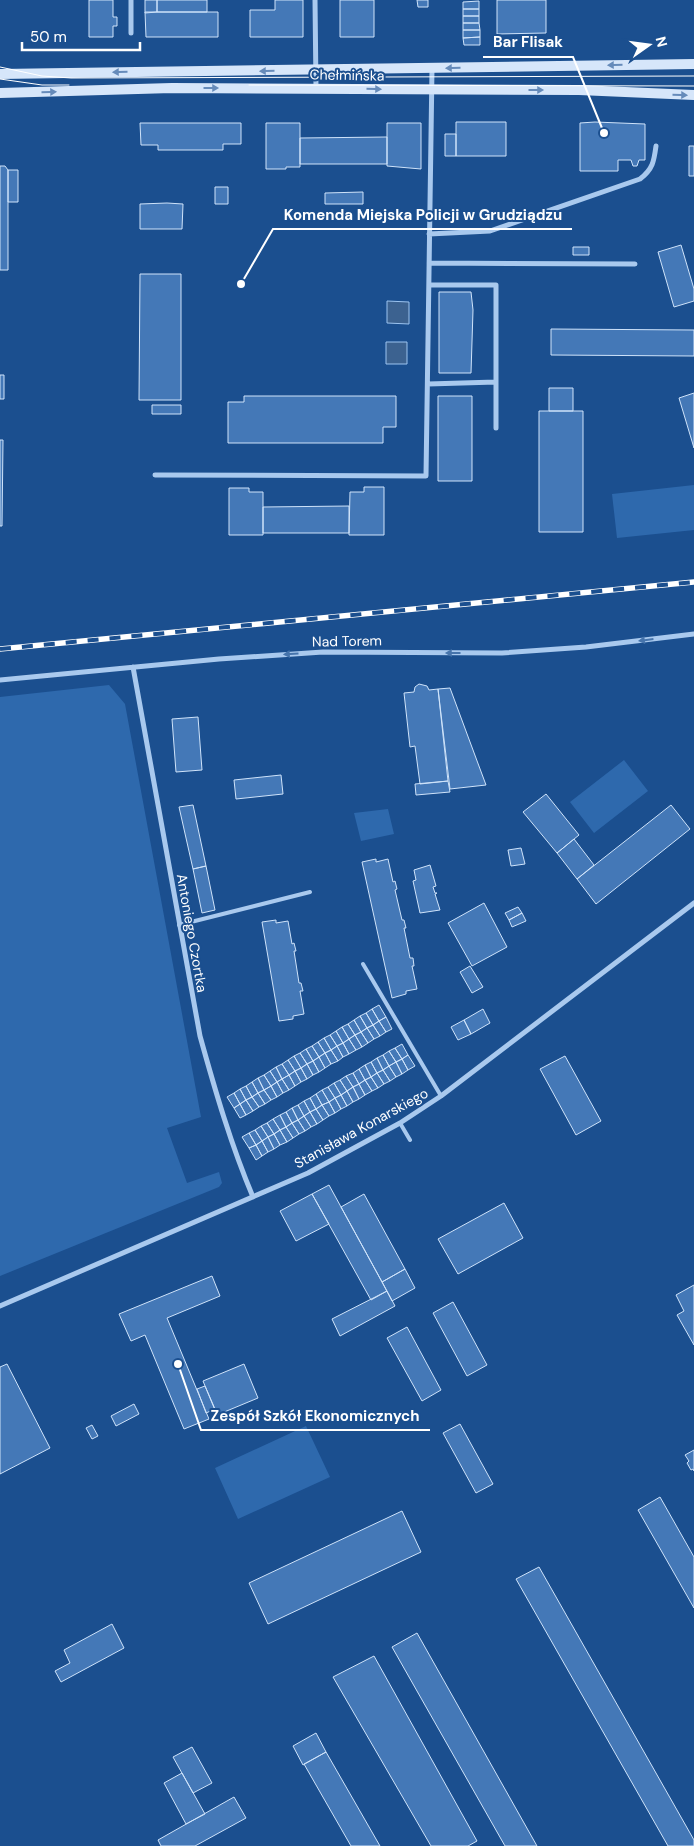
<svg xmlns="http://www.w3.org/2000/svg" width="694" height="1846" viewBox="0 0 694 1846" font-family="'DM Sans',sans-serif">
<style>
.green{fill:#2e69ad}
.water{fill:#3c6290;stroke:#9cc4f0}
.building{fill:#4478b7;stroke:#cfe3fa}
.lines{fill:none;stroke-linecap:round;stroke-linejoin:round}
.lane{stroke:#a9c9ee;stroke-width:4}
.street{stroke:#a9c9ee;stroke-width:5}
.secondary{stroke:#d6e6fa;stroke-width:10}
.tram{stroke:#fff;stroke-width:1}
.rail-casing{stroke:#fff;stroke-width:5.5}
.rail{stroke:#1b4f8f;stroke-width:4;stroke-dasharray:11;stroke-linecap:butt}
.oneway{fill:#668bba}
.oneway2{fill:#4674ac}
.labels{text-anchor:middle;stroke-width:4;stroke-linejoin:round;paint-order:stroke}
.street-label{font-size:14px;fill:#fff;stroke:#1b4f8f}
.leader{fill:none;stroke:#fff;stroke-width:2}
.callout-dot{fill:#fff;stroke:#1b4f8f;stroke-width:2}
.callout-label{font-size:15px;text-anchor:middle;font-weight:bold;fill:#fff;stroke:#1b4f8f;stroke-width:4;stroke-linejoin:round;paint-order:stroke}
</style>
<rect width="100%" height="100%" fill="#1b4f8f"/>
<path class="green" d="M694,485V530L617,538L612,494Z
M109,685L125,704L201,1117L167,1128L187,1183L219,1172L222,1183L219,1187L0,1276V697Z
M624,760L648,791L594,833L570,802Z
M388,809L394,834L361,841L354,813Z
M306,1426L330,1477L238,1519L215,1468Z"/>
<path class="water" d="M387,301L409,302V324L387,323Z
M386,342H407V364H386Z"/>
<path class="building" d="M89,0H113V17H117V26H113V37H89Z
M145,0H157V12L145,13Z
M157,0H207V12H157Z
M275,0H303V37H250V10H275Z
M340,0H374V37H340Z
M417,0H428V7H418Z
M497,0H546V33L497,34Z
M479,1V9H463V2Z
M463,9H479V16H463Z
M145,12H218V37H146Z
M463,16H479V23H463Z
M463,23H479L480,30H463Z
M463,30H480V37L463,38Z
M480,37V45H464L463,38Z
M456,122H506V156H456Z
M595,122L645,124V160H639L637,166H633L631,160H618V171H580V123Z
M140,123H241V144H223V150H158V145H141Z
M266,123H300V167H286V169H266Z
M387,123H421V169L387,166Z
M445,134H456V156H445Z
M387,137V164H300V138Z
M689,146H694V176H689Z
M0,166H5L8,170V270H0Z
M8,170H18V202H8Z
M215,187H228V204H215Z
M363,192V204H325V193Z
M167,203L183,204L182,229H140V204Z
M681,245L694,289V301L674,307L658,252Z
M573,247H589V255H573Z
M140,274H181V400H139Z
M439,292H471L473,310L471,373H439Z
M551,329L694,330V356L551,355Z
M0,375H4V399H0Z
M549,388H573V411H549Z
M694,393V448L679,398Z
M244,396H396V427H383V443H228V402H244Z
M438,396H472V481H438Z
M152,405H181V414H152Z
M539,411H583V532H539Z
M0,440H3L2,526H0Z
M364,487H384V535H349L350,492H364Z
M229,488H249V492H263V535H229Z
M349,506V533H263V507Z
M419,684L427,686L429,690L438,689L448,781L420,784L415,746L410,747L404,693L414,692L415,687Z
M450,688L486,785L450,789L438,689Z
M198,717L202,770L176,772L172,719Z
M281,775L283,794L236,799L234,780Z
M448,781L450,792L416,795L415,784Z
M546,794L579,835L557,853L523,812Z
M193,805L206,866L193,869L179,807Z
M671,805L690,829L596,904L577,879Z
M574,839L594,865L577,879L557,853Z
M521,848L525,864L511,866L508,850Z
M376,859V862L388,859L393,882L395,881L397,889L395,890L402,920H404L406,928H404L410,958H413L414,966H412L417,989L406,991V994L392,998L362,862Z
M430,865L436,886L433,887L435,893H437L435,894L440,910L420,913L413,881L416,880L414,870Z
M206,866L215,910L202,913L193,869Z
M484,903L507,947L472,966L448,923Z
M518,907L522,913L509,920L505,913Z
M522,913L526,921L512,927L509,920Z
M276,920V923L288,921L292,944L294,943L296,951H294L299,983H301L303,991H300L304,1014L293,1016V1019L279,1021L262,922Z
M470,966L483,987L472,993L460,972Z
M379,1005L386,1017L379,1021L372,1009Z
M372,1009L379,1021L373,1025L366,1013Z
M483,1009L490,1023L471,1034L464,1020Z
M366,1013L373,1025L367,1028L360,1016Z
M360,1016L367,1028L361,1032L354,1020Z
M386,1017L392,1029L386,1032L379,1021Z
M354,1020L361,1032L355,1035L348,1024Z
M464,1020L471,1034L458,1040L451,1027Z
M379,1021L386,1032L380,1036L373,1025Z
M348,1024L355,1035L349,1039L342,1027Z
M373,1025L380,1036L374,1039L367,1028Z
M342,1027L349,1039L343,1043L336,1031Z
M367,1028L374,1039L368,1043L361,1032Z
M336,1031L343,1043L337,1046L330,1035Z
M361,1032L368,1043L362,1047L355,1035Z
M330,1035L337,1046L331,1050L324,1038Z
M355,1035L362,1047L356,1050L349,1039Z
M324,1038L331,1050L325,1053L318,1042Z
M349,1039L356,1050L349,1054L343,1043Z
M318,1042L325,1053L319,1057L312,1046Z
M343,1043L349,1054L343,1057L337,1046Z
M402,1044L408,1055L402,1059L395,1048Z
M312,1046L319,1057L313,1061L306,1049Z
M337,1046L343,1057L338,1061L331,1050Z
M395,1048L402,1059L396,1062L389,1051Z
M306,1049L313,1061L307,1064L300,1053Z
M331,1050L338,1061L331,1064L325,1053Z
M389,1051L396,1062L389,1066L383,1055Z
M300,1053L307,1064L301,1068L294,1056Z
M325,1053L331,1064L325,1068L319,1057Z
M383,1055L389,1066L383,1070L377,1058Z
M408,1055L415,1066L408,1070L402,1059Z
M294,1056L301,1068L295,1071L288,1060Z
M565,1056L601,1121L576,1135L540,1069Z
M319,1057L325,1068L319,1072L313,1061Z
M377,1058L383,1070L377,1073L371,1062Z
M402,1059L408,1070L402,1074L396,1062Z
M288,1060L295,1071L289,1075L282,1064Z
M313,1061L319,1072L313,1075L307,1064Z
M371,1062L377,1073L371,1077L365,1065Z
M396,1062L402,1074L396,1077L389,1066Z
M282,1064L289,1075L282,1079L276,1067Z
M307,1064L313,1075L307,1079L301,1068Z
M365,1065L371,1077L365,1080L359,1069Z
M389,1066L396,1077L390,1081L383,1070Z
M276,1067L282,1079L277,1082L270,1071Z
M301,1068L307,1079L301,1082L295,1071Z
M359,1069L365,1080L359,1084L353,1073Z
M383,1070L390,1081L384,1084L377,1073Z
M270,1071L277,1082L271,1086L264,1075Z
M295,1071L301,1082L295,1086L289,1075Z
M353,1073L359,1084L353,1087L346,1076Z
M377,1073L384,1084L378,1088L371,1077Z
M264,1075L271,1086L264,1090L258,1078Z
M289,1075L295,1086L289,1090L282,1079Z
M346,1076L353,1087L347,1091L340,1080Z
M371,1077L378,1088L372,1091L365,1080Z
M258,1078L264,1090L258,1093L252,1082Z
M282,1079L289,1090L283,1093L277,1082Z
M340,1080L347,1091L341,1095L334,1083Z
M365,1080L372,1091L365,1095L359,1084Z
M252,1082L258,1093L252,1097L246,1086Z
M277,1082L283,1093L277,1097L271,1086Z
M334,1083L341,1095L335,1098L328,1087Z
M359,1084L365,1095L359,1099L353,1087Z
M246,1086L252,1097L246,1100L240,1089Z
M271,1086L277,1097L271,1100L264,1090Z
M328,1087L335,1098L329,1102L322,1090Z
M353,1087L359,1099L353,1102L347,1091Z
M240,1089L246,1100L240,1104L234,1093Z
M264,1090L271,1100L265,1104L258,1093Z
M322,1090L329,1102L322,1105L316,1094Z
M347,1091L353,1102L347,1106L341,1095Z
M234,1093L240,1104L234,1108L227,1097Z
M258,1093L265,1104L259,1107L252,1097Z
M316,1094L322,1105L316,1109L310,1098Z
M341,1095L347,1106L341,1109L335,1098Z
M252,1097L259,1107L253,1111L246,1100Z
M310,1098L316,1109L310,1112L304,1101Z
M335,1098L341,1109L335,1113L329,1102Z
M246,1100L253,1111L246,1115L240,1104Z
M304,1101L310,1112L304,1116L298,1105Z
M329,1102L335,1113L329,1116L322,1105Z
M240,1104L246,1115L240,1118L234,1108Z
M298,1105L304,1116L298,1120L292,1108Z
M322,1105L329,1116L323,1120L316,1109Z
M292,1108L298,1120L292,1123L286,1112Z
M316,1109L323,1120L317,1124L310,1112Z
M286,1112L292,1123L286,1127L280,1115Z
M310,1112L317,1124L311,1127L304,1116Z
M280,1115L286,1127L280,1130L273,1119Z
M304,1116L311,1127L305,1131L298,1120Z
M273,1119L280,1130L274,1134L267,1123Z
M298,1120L305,1131L299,1134L292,1123Z
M267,1123L274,1134L268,1137L261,1126Z
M292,1123L299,1134L293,1138L286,1127Z
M261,1126L268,1137L262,1141L255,1130Z
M286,1127L293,1138L287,1142L280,1130Z
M255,1130L262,1141L256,1145L249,1133Z
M280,1130L287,1142L280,1145L274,1134Z
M249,1133L256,1145L249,1148L242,1137Z
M274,1134L280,1145L274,1149L268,1137Z
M268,1137L274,1149L268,1152L262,1141Z
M262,1141L268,1152L262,1156L256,1145Z
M256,1145L262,1156L256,1160L249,1148Z
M329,1185L387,1291L371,1300L312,1194Z
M312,1194L329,1224L296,1241L280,1211Z
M364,1194L405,1269L382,1282L341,1207Z
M504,1203L523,1238L458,1274L438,1239Z
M405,1269L415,1288L392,1301L382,1282Z
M212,1276L220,1296L167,1318L209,1419L184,1429L145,1335L131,1341L119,1314Z
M694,1285V1345L677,1315L684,1311L676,1295Z
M387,1291L395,1306L340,1336L332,1319Z
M453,1302L487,1365L467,1376L433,1313Z
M407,1327L441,1390L422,1401L387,1338Z
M7,1364L50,1448L0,1474V1367Z
M244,1364L258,1398L217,1415L203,1381Z
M205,1386L215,1409L206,1413L197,1389Z
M134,1404L139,1414L116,1426L111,1416Z
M460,1424L493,1484L476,1493L443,1433Z
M92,1425L98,1436L92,1439L86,1428Z
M694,1450V1471L693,1469L691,1470L687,1463L689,1461L685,1455Z
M660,1497L694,1557V1608L638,1510Z
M402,1511L421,1552L268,1624L249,1583Z
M539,1567L694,1840V1846H668L516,1579Z
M112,1624L124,1648L61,1682L55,1671L70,1663L64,1650Z
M417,1633L537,1846H505L392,1647Z
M374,1656L477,1841L468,1846H431L333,1677Z
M316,1733L326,1752L303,1765L293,1746Z
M192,1747L212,1783L193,1793L173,1757Z
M326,1752L380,1846H351L304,1764Z
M182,1773L205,1814L186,1824L164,1783Z
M234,1797L246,1818L195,1846H161L158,1840Z"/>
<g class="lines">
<path class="lane" d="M179,925L310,892
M363,964L441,1096
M400,1123L410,1140"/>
<path class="street" d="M131,0V33
M315,0L316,88
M429,234L490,231L640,179C653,169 654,161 656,146
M429,263L635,264
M429,285H496V428
M428,384L496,382
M155,475L426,476L432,69
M133,667L200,1036C215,1090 231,1145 253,1197
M0,680L219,659L323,652L502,653L586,647L694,634
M0,1306L308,1173L400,1123L441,1096L694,903"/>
<path class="secondary" d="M0,74L694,64
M0,93L172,88L579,90L694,95"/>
<path class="tram" d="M0,67L42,76L71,78L694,76
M0,79L42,85H69
M249,85L694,86"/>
<g class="rail-casing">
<path id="rail" d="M0,649L694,582"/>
</g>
<use href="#rail" class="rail"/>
</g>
<defs><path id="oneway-solid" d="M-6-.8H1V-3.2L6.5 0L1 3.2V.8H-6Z" transform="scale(1.25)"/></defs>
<g class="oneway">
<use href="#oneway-solid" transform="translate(615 65) rotate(179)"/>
<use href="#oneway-solid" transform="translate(453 68) rotate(179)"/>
<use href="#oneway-solid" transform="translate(267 71) rotate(179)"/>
<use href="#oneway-solid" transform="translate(120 72) rotate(179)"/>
<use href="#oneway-solid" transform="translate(211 88)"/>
<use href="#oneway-solid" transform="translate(374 89) rotate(1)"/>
<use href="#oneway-solid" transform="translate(536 90)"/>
<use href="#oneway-solid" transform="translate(49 92) rotate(-2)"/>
<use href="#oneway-solid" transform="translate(680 95) rotate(1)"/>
</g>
<g class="oneway2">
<use href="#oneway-solid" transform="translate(646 640) rotate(173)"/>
<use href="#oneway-solid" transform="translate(453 653) rotate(-180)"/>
<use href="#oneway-solid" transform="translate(291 654) rotate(176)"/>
</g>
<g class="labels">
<g class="street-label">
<text transform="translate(347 75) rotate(1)" y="5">Chełmińska</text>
<text transform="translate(347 641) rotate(-1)" y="5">Nad Torem</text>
<text transform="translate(192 933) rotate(80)" y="5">Antoniego Czortka</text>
<text transform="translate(361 1128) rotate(-29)" y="5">Stanisława Konarskiego</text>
</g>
</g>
<path class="leader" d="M604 133L573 57H483M241 284L273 229H572M178 1364L201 1430H430"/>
<g class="callout-dot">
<circle cx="604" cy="133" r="5"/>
<circle cx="241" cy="284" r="5"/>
<circle cx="178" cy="1364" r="5"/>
</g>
<g class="callout-label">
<text x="528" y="47">Bar Flisak</text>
<text x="423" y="220">Komenda Miejska Policji w Grudziądzu</text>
<text x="315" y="1421">Zespół Szkół Ekonomicznych</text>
</g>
<g transform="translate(649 45) rotate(76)" stroke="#1b4f8f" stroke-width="4" paint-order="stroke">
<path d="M0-4L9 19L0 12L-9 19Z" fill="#ffffff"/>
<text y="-8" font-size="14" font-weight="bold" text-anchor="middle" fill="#ffffff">N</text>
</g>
<path d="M22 42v8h118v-8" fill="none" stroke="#ffffff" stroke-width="2.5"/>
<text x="30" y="42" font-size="15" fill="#ffffff" stroke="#1b4f8f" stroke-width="4" paint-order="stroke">50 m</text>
</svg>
